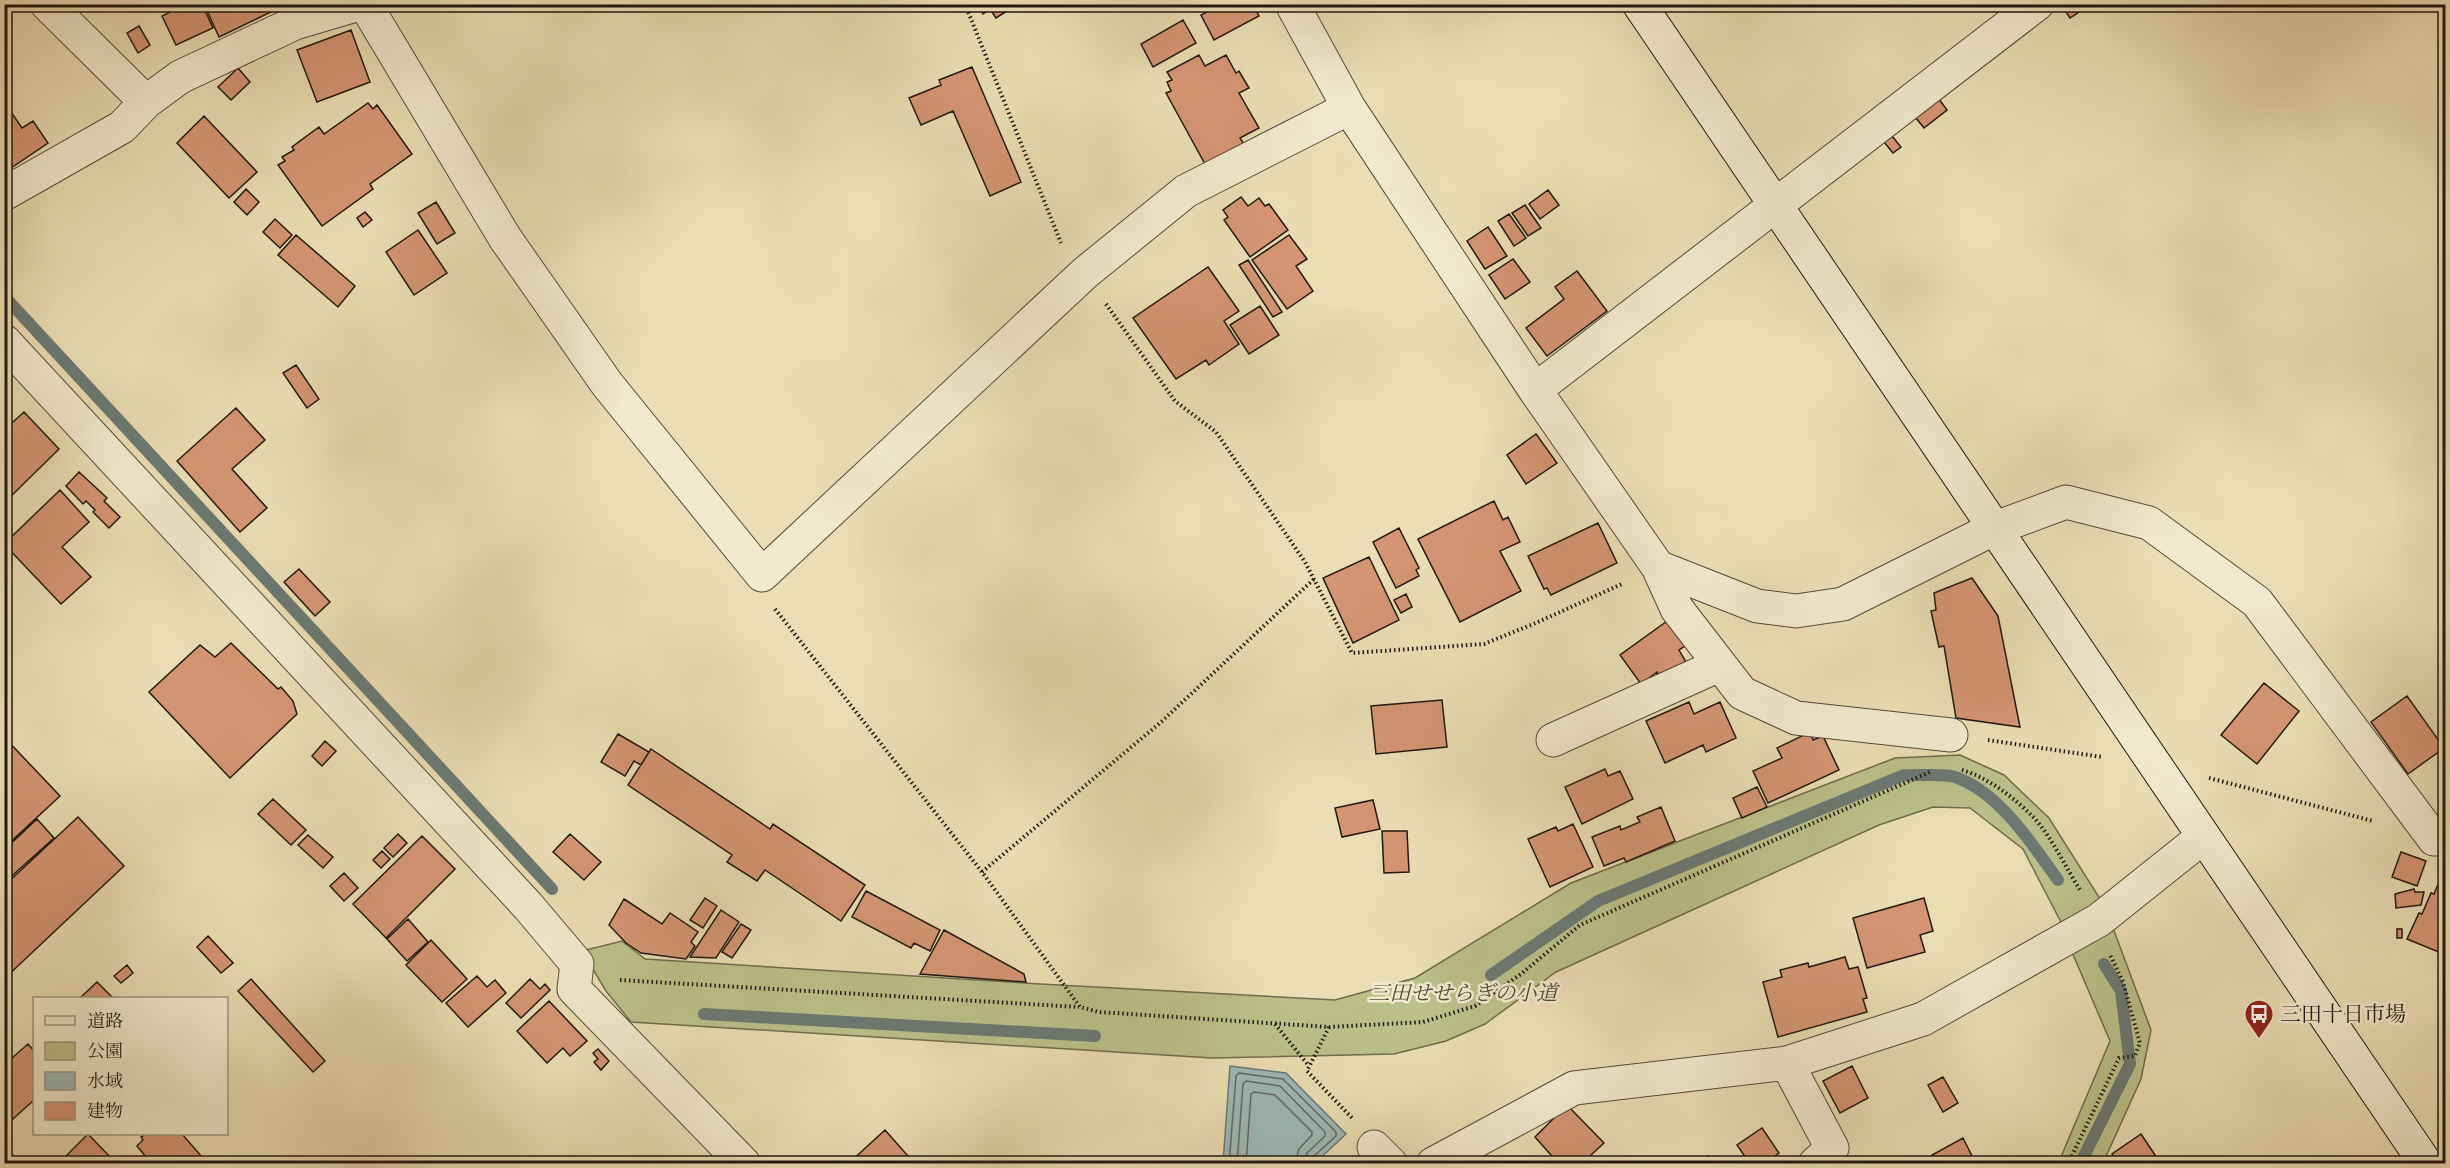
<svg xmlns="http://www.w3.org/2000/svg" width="2450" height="1168" viewBox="0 0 2450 1168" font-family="Cardo,'Noto Serif JP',serif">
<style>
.green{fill:#bbc08a;stroke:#6e6c4c;stroke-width:1.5}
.water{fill:#9db9b8;stroke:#6b7974;stroke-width:1.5}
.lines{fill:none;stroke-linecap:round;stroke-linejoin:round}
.shore{stroke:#5e6864;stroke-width:1.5}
.stream{stroke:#6b7974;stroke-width:12}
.building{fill:#d59574;stroke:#20180f;stroke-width:1.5}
.street-casing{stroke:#534a38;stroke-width:35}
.secondary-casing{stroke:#20180f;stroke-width:35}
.path{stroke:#20180f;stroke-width:4;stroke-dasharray:1.5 3;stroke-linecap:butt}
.street{stroke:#f2eace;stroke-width:33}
.secondary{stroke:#f2eace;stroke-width:33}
.labels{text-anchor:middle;stroke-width:5;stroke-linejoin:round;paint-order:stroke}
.park-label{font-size:21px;font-style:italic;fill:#4e4a34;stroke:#f2eace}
.poi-label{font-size:21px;fill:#20180f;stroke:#f2eace;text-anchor:start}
</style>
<rect width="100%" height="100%" fill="#ebdeb4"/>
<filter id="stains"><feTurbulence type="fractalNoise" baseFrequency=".00333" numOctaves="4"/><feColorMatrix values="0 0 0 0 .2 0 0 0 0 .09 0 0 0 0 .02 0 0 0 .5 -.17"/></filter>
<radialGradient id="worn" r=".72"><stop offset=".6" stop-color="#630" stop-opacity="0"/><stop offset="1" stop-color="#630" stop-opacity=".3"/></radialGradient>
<path class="green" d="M1960,755L2004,775L2049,818L2102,902L2063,926L2023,849L1970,808L1933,807L1879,825L1556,972L1485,1024L1446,1041L1394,1054L1212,1058L631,1022L606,991L582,951L622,941L645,959L1040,984L1335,1000L1415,978L1571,883L1895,758Z
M2113,928L2151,1030L2141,1079L2103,1163L2058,1164L2110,1041L2072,952Z"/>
<path class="water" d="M1230,1066L1286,1073L1346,1134L1315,1163H1223Z"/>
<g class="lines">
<path class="shore" d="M1229,1164L1236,1076L1239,1073L1283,1079L1336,1132V1136L1313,1157L1312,1164
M1237,1164L1243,1084L1246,1081L1280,1086L1325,1132V1136L1307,1153L1304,1164
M1246,1164L1251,1094L1254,1092L1275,1095L1312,1132V1135L1299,1149L1295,1164"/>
<path class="stream" d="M4,296L552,889
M1491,975L1598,901L1904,775C1918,776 1942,773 1955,777C1999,792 2032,844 2058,880
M704,1014L1095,1036
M2080,1164L2130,1064L2121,991L2104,964"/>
</g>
<path class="building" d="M186,4H202L213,28L176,45L162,16Z
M204,4H270L273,11L219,37Z
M977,4H1018L996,18L990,9L983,14Z
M1222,4H1253L1259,16L1214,40L1201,15Z
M2074,6L2079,12L2070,18L2066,12Z
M1183,20L1196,43L1153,67L1141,44Z
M139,26L150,45L138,53L127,33Z
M351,30L370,82L317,102L297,50Z
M1199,55L1205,66L1226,55L1236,73L1239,71L1249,88L1239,93L1259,128L1240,138L1244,144L1205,164L1166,93L1171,91L1167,82L1172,80L1167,72Z
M972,67L1021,182L990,196L953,111L921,125L909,98L941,85L939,80Z
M238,68L250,82L231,100L218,87Z
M1939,99L1947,110L1924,128L1916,118Z
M4,102L22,128L33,121L48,143L8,170L4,165Z
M368,103L373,109L377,105L412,154L370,184L373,189L322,226L278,165L285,161L282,157L294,150L292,147L319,127L324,134Z
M204,116L257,172L229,198L177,143Z
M1892,136L1901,147L1893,153L1884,142Z
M246,189L259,202L247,215L234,202Z
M1548,190L1559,205L1540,219L1529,204Z
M1241,197L1248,206L1259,198L1265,206L1269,204L1288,230L1250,257L1224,220L1228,217L1223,210Z
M436,202L455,233L437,244L418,213Z
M1525,205L1541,228L1528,236L1512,213Z
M365,212L372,220L363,227L357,218Z
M1509,214L1526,238L1514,246L1498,221Z
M275,219L292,235L280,248L263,232Z
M1488,227L1507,256L1485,269L1467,241Z
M418,230L447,273L414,295L386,252Z
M296,235L355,286L338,307L278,255Z
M1289,235L1307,259L1296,266L1313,291L1287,309L1252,260Z
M1513,259L1530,282L1505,299L1489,275Z
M1248,260L1282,312L1273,317L1239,265Z
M1208,267L1239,311L1224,321L1239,344L1209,365L1206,360L1176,379L1133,318Z
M1577,271L1607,311L1547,356L1526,328L1564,299L1555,287Z
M1260,306L1279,335L1249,354L1230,325Z
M296,365L319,399L307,408L283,373Z
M236,408L265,440L232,469L267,508L240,532L177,461Z
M24,412L59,449L4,503V430Z
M1536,434L1557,463L1526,484L1507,455Z
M79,472L107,498L104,501L120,517L109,528L93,512L95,510L86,501L83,504L66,486Z
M60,490L89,522L62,547L91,577L61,604L4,544Z
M1494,501L1503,520L1508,517L1520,542L1500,551L1521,591L1460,622L1418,539Z
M1598,523L1617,563L1551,595L1547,588L1544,589L1528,556Z
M1399,528L1419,568L1416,570L1419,576L1396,588L1373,542Z
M1369,557L1399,620L1353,643L1323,578Z
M299,569L330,602L315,616L284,582Z
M1972,578L1998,616L2020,727L1956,718L1944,646L1939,647L1931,611L1936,610L1934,593Z
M1406,594L1412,607L1401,613L1394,600Z
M1670,619L1688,644L1679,650L1687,664L1660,677L1657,672L1641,684L1620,655Z
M231,643L278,689L281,687L293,701L297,714L230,778L149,692L200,645L215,657Z
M2264,683L2299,711L2257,764L2221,735Z
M2407,696L2444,748L2408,774L2371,722Z
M1442,700L1447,747L1376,754L1371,706Z
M1689,702L1694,714L1720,702L1736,738L1706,752L1703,745L1665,763L1646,721Z
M1810,732L1813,740L1823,736L1839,770L1768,803L1753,771L1782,758L1777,748Z
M618,734L649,752L641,765L634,761L625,776L601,762Z
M4,737L60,796L4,848Z
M325,741L336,751L322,766L312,756Z
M651,749L770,829L773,824L865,885L841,921L765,870L757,881L727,862L732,855L628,785Z
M1605,769L1608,776L1620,771L1633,799L1582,824L1565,787Z
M1757,787L1767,807L1742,818L1733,798Z
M273,799L306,830L291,845L258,814Z
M1373,800L1380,829L1342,837L1335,808Z
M1661,807L1675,841L1626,862L1624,858L1604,866L1592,837L1620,826L1621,830L1640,822L1637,817Z
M78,817L124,866L4,979V886Z
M37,819L54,838L4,883V850Z
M1573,824L1593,867L1550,887L1528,839L1556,827L1558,831Z
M1382,831H1407L1409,872L1384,873Z
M398,834L407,843L393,857L384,848Z
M570,834L601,862L584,880L553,852Z
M308,835L333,857L323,868L298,845Z
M422,836L455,869L386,938L353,904Z
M382,851L390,859L381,868L373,860Z
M2401,852L2426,861L2417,886L2392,877Z
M344,873L358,888L344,901L330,886Z
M2439,882L2446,885V955L2407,939L2419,913L2422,914L2431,893L2434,894Z
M2414,889L2415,892H2424L2421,905L2396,908L2395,894Z
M866,891L940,930L930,951L914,943L911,948L852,917Z
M705,898L717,906L703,928L690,920Z
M1924,898L1933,931L1920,935L1925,952L1867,968L1853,918Z
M624,899L662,924L670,913L698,932L691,942L695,946L686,959L641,953L626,943L609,925Z
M721,910L739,922L716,958L690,957Z
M408,919L428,942L407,961L387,939Z
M741,924L751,930L732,958L722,952Z
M2397,929H2402V938H2397Z
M944,930L1024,974L1026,982L920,974Z
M208,936L233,963L221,973L197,947Z
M431,940L467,979L442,1002L406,965Z
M1845,957L1849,969L1858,967L1867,998L1863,999L1867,1012L1778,1037L1763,982L1782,977L1780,970L1808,963L1809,967Z
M127,965L133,973L121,983L114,976Z
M477,976L487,987L495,980L506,993L468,1027L446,1003Z
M251,979L325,1061L313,1072L238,991Z
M530,979L540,989L545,984L550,990L521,1018L506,1003Z
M97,982L113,998H80Z
M549,1001L587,1041L570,1056L563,1048L547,1063L517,1031Z
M28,1044L34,1051V1100L4,1127V1065Z
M598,1049L609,1061L601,1070L594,1062L598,1059L593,1053Z
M1852,1066L1868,1098L1840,1113L1823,1081Z
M1943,1077L1958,1103L1943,1112L1928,1085Z
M1567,1105L1604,1143L1591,1155L1599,1164H1559L1535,1137Z
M1762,1128L1779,1153L1764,1164H1750L1737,1145Z
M885,1130L915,1164H848Z
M88,1134L112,1159L107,1164H58Z
M146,1134H182L208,1164H152L137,1146L143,1140L141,1137Z
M2141,1134L2161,1164H2119L2112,1154Z
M1963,1138L1976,1164H1930L1936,1161L1932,1155Z
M13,1155L20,1164H4V1162Z
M1708,1156L1715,1164H1699Z"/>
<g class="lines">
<g class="street-casing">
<path id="street" d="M47,4L146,102
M365,4L505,238L607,384L762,575L1085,273L1186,191L1349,108
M1292,4L1349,108L1535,390L1658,567L1757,606L1796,611L1843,604L1993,529L2066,502L2149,523L2257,602L2434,839
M4,194L122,127L146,102L180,77L295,23L359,4
M4,341L528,906L577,964L574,989L744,1164
M1535,390L2037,4
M1658,567L1677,609L1742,693L1796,718L1951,735
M1553,740L1719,665
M1787,1063L1832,1148L1815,1164
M1374,1147L1391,1164
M1433,1164L1574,1088L1787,1063L1923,1019L2099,920L2203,837"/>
</g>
<g class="secondary-casing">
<path id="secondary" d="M1639,4C1900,392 2163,778 2426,1164"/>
</g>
<path class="path" d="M965,4L1061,243
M1106,304L1175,401L1216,432L1305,562L1352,653L1484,644L1538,622L1624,583
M775,609L982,872L1080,1007L1099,1012L1329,1027L1423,1022L1475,1006L1521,974L1580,925L1930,772
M1988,740L2102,757
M1962,770C1989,778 2016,799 2035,819C2052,838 2066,868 2080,890
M2209,778L2373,821
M982,872L1160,723L1314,579
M620,980L1079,1007
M1275,1024L1309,1066
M1329,1027L1307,1071L1352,1118
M2068,1164L2119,1058L2135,1056L2140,1043L2123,982L2110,955"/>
<use href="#street" class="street"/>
<use href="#secondary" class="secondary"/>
</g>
<defs>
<g id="bus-pin" transform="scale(1.5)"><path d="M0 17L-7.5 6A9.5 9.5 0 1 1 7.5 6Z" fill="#8f2418" stroke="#f2eace"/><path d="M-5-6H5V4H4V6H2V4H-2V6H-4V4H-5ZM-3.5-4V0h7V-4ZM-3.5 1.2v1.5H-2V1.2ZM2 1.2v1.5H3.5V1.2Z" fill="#fff"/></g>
</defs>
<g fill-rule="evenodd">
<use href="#bus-pin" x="2259" y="1014"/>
</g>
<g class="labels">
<g class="park-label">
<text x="1463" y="1000">三田せせらぎの小道</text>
</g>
<g class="poi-label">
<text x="2280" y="1021">三田十日市場</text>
</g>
</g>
<rect width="2450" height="1168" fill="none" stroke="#ebdeb4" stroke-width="24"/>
<rect x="6" y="6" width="2438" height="1156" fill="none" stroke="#20180f" stroke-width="3"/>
<rect x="12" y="12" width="2426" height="1144" fill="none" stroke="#20180f" stroke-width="1.5"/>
<rect x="33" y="997" width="195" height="138" fill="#f2eace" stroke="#9e9682" stroke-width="1.5"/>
<rect x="45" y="1016" width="30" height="9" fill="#f2eace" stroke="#9e9682" stroke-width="1.5"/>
<text x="87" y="1027" font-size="18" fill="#20180f">道路</text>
<rect x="45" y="1042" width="30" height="18" fill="#bbc08a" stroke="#9e9682" stroke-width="1.5"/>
<text x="87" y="1057" font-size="18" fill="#20180f">公園</text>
<rect x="45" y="1072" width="30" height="18" fill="#9db9b8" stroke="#9e9682" stroke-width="1.5"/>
<text x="87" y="1087" font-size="18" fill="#20180f">水域</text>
<rect x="45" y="1102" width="30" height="18" fill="#d59574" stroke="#9e9682" stroke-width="1.5"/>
<text x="87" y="1117" font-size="18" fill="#20180f">建物</text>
<rect width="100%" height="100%" filter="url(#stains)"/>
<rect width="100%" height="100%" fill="url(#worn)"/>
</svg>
